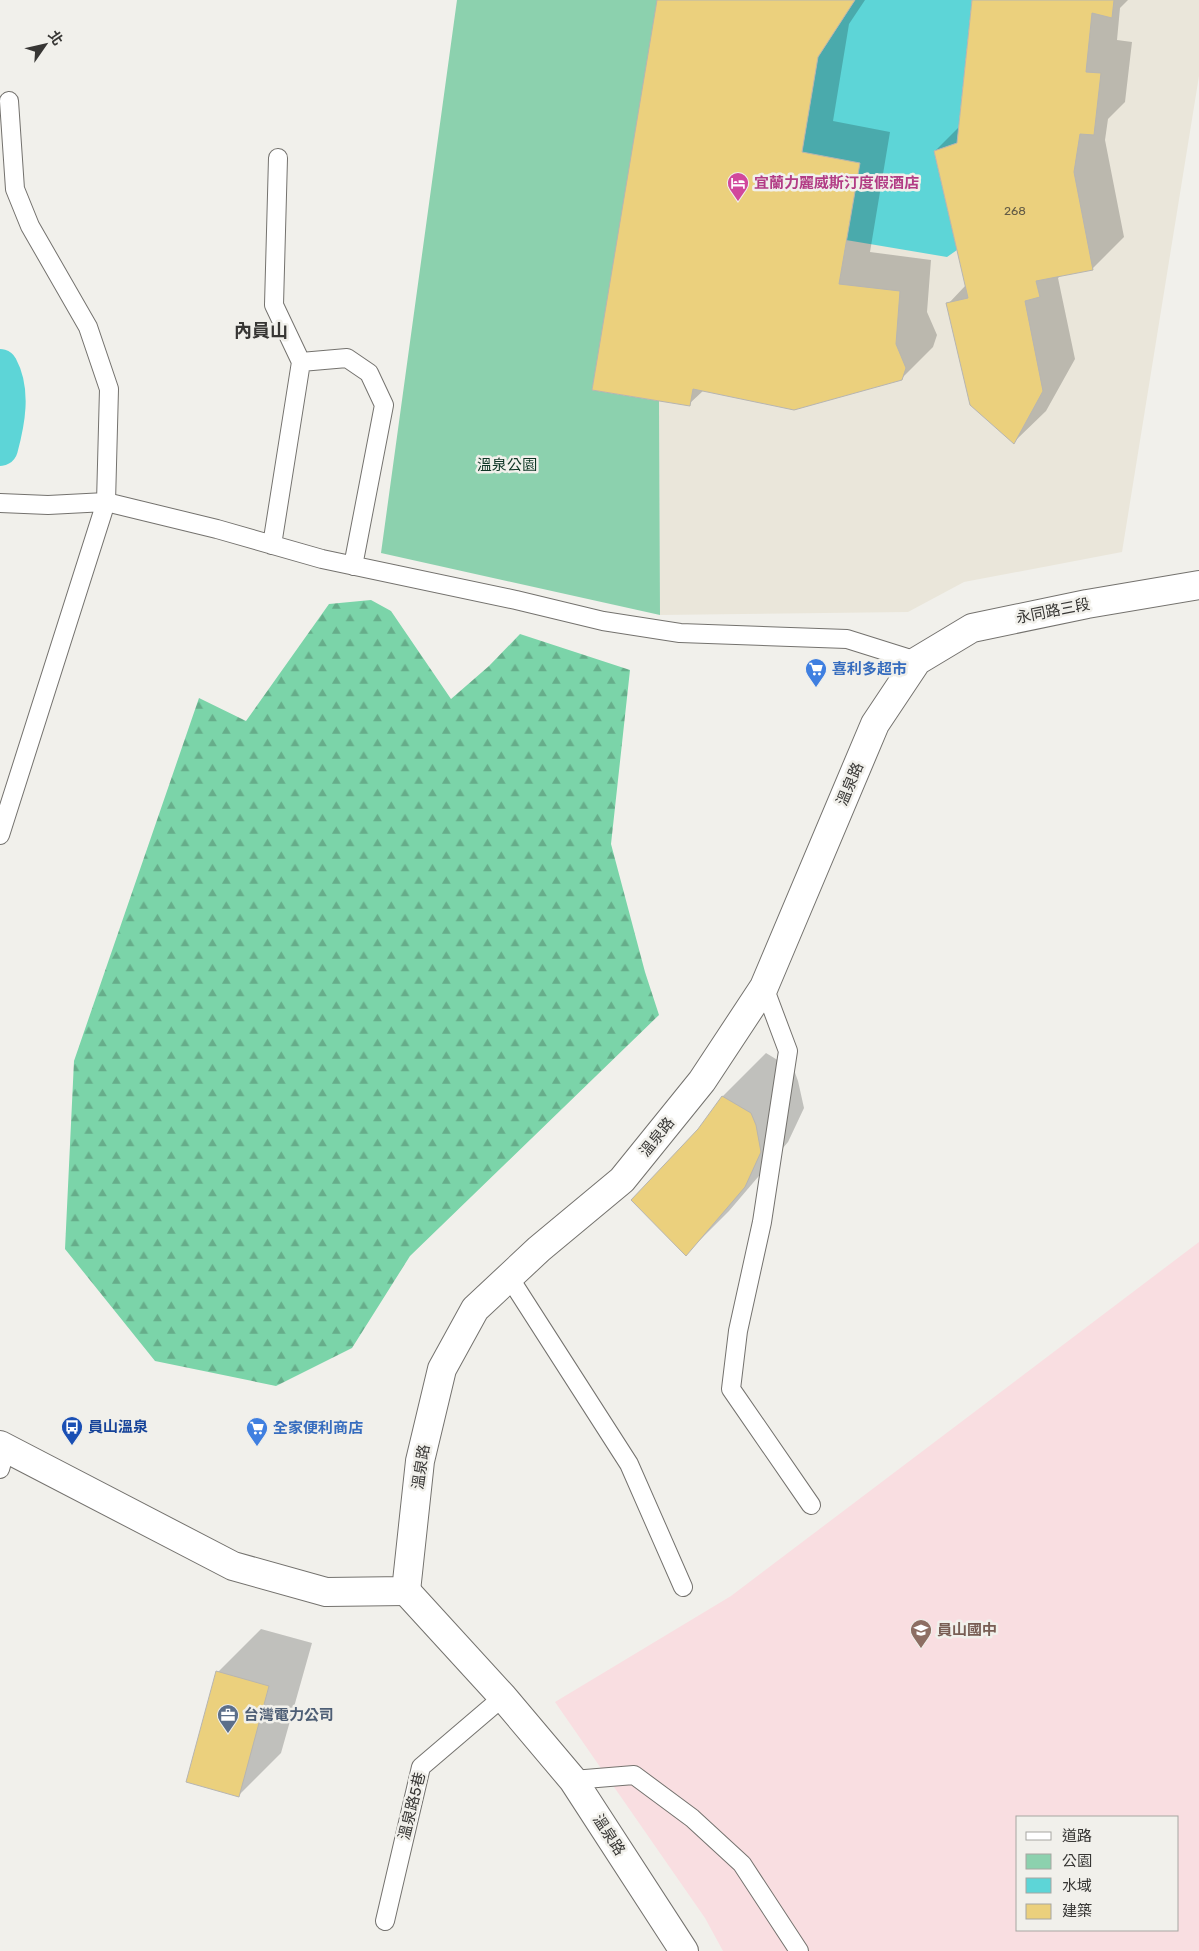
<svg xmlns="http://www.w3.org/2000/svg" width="1199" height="1951" viewBox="0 0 1199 1951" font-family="Rubik,'Noto Sans TC',sans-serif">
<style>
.built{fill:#eae6da}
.education{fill:#f9dee1;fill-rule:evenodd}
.forest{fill:url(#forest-firs)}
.park{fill:#8cd1ae}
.water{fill:#5dd5d7}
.shadow{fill:#0003}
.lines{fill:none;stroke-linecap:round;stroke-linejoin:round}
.canal{stroke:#5dd5d7;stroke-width:36}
.building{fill:#ebd07d;stroke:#b7b5b1}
.lane-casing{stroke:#74726e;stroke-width:20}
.street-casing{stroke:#74726e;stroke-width:30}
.primary-casing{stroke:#74726e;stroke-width:30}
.lane{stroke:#fff;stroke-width:18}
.street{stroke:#fff;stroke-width:28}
.primary{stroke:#fff;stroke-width:28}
.labels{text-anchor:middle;stroke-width:5;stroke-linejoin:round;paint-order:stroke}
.number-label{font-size:12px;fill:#645c46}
.hotel-label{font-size:15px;font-weight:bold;fill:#b23c85;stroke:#f1f0eb;text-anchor:start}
.park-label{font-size:15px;fill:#0e3625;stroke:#f1f0eb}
.street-label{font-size:15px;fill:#373634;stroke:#f1f0eb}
.shop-label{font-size:15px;font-weight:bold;fill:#366cbe;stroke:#f1f0eb;text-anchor:start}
.transit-label{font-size:15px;font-weight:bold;fill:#164399;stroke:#f1f0eb;text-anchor:start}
.education-label{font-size:15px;font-weight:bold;fill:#785e54;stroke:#f1f0eb;text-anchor:start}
.service-label{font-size:15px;font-weight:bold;fill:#4e5e75;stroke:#f1f0eb;text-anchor:start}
.quarter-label{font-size:18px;font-weight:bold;fill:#373634;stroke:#f1f0eb}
</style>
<defs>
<pattern id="forest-firs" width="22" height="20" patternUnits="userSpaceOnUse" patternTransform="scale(1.25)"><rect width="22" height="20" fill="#7bd4a9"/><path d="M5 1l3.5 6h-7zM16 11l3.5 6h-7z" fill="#66ad8a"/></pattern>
</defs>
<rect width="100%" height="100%" fill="#f1f0eb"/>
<path class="built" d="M657,0H1199V76L1122,552L964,582L908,612L660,615L659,401L592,390Z"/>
<path class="education" d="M1199,1242V1951H723L705,1918L555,1702L731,1596ZM1018,1817H1178V1930H1018Z"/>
<path class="forest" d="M371,600L391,611L451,699L489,666L520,634L630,670L611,844L645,972L659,1015L410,1256L352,1348L276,1386L155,1361L65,1249L74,1061L199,698L246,721L329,604Z"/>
<path class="park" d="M457,0H670L592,390L659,401L660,615L381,553Z"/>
<path class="water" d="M855,0H972L957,143L934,151L957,250L947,257L846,240L802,152L818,57Z"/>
<path class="shadow" d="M659,0H865L849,24L833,121L890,132L870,252L931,260L927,312L937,335L933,347L901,379L704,390L689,404Z
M973,0H1128L1120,8L1117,40L1132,42L1125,102L1108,119L1105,140L1124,237L1092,269L1061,275L1058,278L1075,359L1046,411L1014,442L948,304L966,285L935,151L960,126Z
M766,1053L794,1070L798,1081L804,1108L788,1142L729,1211L686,1254L699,1130L723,1096Z
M261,1629L312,1643L281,1753L238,1796L218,1672Z"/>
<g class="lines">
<path class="canal" d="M0,367C13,391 7,422 0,448"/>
</g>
<path class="building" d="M657,0H855L818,57L802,152L860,163L839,284L900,291L896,344L906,368L902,380L794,410L693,389L690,406L592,390Z
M972,0H1114L1112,18L1092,13L1086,72L1101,73L1094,135L1080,134L1074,172L1093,270L1036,281L1040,297L1025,301L1043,391L1014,444L970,405L946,303L968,298L934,151L957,143Z
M722,1096L751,1113L756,1125L761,1152L745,1187L686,1256L631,1200L698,1129Z
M216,1671L269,1686L239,1797L186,1782Z"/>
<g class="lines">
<g class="lane-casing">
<path id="lane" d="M301,362L347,358L369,373L384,405L353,566
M0,503L48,505L106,502L217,529L322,559L516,600L603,621L680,633L847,639L917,661
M272,545L301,362L274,305L278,158
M0,835L106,502L109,389L88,327L30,226L15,189L9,101
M764,987L788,1051L762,1222L738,1331L731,1389L811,1505
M509,1277L629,1464L683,1587
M0,1469L6,1448
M573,1780L634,1775L692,1818L742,1864L799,1951
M385,1921L421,1767L503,1697"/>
</g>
<g class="street-casing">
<path id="street" d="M406,1591L503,1697L573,1780L684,1951"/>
</g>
<g class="primary-casing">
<path id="primary" d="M0,1445L233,1566L326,1592L406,1591L420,1461L442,1369L475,1309L539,1249L622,1180L702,1081L764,987L875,724L917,661L972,628L1087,604L1199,585"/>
</g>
<use href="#lane" class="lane"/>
<use href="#street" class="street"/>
<use href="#primary" class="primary"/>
</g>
<defs>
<g id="hotel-pin" transform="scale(1.125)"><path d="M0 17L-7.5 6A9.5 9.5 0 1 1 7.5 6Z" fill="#d1479c" stroke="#f1f0eb"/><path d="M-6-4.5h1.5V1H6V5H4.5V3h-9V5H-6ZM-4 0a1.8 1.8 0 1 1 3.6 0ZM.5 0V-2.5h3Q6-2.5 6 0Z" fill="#fff"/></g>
<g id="supermarket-pin" transform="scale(1.125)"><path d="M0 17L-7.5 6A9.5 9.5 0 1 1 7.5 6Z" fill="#3f7fe0" stroke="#f1f0eb"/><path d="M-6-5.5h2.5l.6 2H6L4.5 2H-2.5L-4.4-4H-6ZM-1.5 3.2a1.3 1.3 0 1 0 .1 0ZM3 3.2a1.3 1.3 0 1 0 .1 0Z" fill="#fff"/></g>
<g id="bus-pin" transform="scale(1.125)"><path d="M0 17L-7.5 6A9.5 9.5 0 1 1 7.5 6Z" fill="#1a4fb4" stroke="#f1f0eb"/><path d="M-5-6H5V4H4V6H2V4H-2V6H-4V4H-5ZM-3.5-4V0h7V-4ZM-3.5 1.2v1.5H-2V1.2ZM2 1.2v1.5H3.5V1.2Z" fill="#fff"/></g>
<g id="school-pin" transform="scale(1.125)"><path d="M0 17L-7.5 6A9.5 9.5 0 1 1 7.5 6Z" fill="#8d6e63" stroke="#f1f0eb"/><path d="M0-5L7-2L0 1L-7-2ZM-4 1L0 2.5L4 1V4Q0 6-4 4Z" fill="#fff"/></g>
<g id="office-pin" transform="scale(1.125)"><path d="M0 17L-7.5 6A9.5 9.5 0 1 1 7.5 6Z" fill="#5c6f8a" stroke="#f1f0eb"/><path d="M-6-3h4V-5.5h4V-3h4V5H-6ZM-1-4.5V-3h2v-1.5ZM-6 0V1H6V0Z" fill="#fff"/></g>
</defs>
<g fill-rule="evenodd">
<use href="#hotel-pin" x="738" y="183"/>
<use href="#supermarket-pin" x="816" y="669"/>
<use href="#bus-pin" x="72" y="1427"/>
<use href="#supermarket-pin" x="257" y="1428"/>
<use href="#school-pin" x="921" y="1630"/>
<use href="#office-pin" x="228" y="1715"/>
</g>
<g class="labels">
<g class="number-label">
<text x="1015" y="215">268</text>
</g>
<g class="hotel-label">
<text x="754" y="188">宜蘭力麗威斯汀度假酒店</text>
</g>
<g class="park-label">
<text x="507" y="470">溫泉公園</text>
</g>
<g class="street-label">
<text transform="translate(1053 611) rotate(-11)" y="5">永同路三段</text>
<text transform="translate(850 784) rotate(-67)" y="5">溫泉路</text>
<text transform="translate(657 1137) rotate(-51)" y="5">溫泉路</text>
<text transform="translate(421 1467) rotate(-81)" y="5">溫泉路</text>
<text transform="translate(412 1806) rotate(-76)" y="5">溫泉路5巷</text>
<text transform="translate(609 1835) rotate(57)" y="5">溫泉路</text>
</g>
<g class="shop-label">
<text x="832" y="674">喜利多超市</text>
<text x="273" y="1433">全家便利商店</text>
</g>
<g class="transit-label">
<text x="88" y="1432">員山溫泉</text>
</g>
<g class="education-label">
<text x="937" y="1635">員山國中</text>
</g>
<g class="service-label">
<text x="244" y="1720">台灣電力公司</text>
</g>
<g class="quarter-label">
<text x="261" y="337">內員山</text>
</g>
</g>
<rect x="1016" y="1816" width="162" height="115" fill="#f1f0eb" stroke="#a7a6a2"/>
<rect x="1026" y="1832" width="25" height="8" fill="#ffffff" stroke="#a7a6a2"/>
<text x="1062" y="1841" font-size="15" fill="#373634">道路</text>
<rect x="1026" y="1854" width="25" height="15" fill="#8cd1ae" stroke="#a7a6a2"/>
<text x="1062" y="1866" font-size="15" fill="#373634">公園</text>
<rect x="1026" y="1878" width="25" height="15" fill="#5dd5d7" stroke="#a7a6a2"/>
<text x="1062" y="1891" font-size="15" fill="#373634">水域</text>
<rect x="1026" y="1904" width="25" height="15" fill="#ebd07d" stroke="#a7a6a2"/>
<text x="1062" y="1916" font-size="15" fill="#373634">建築</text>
<g transform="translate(45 45) rotate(56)" stroke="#f1f0eb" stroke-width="4" paint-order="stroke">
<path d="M0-4L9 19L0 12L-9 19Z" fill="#373634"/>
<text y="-8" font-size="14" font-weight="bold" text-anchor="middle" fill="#373634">北</text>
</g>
</svg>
